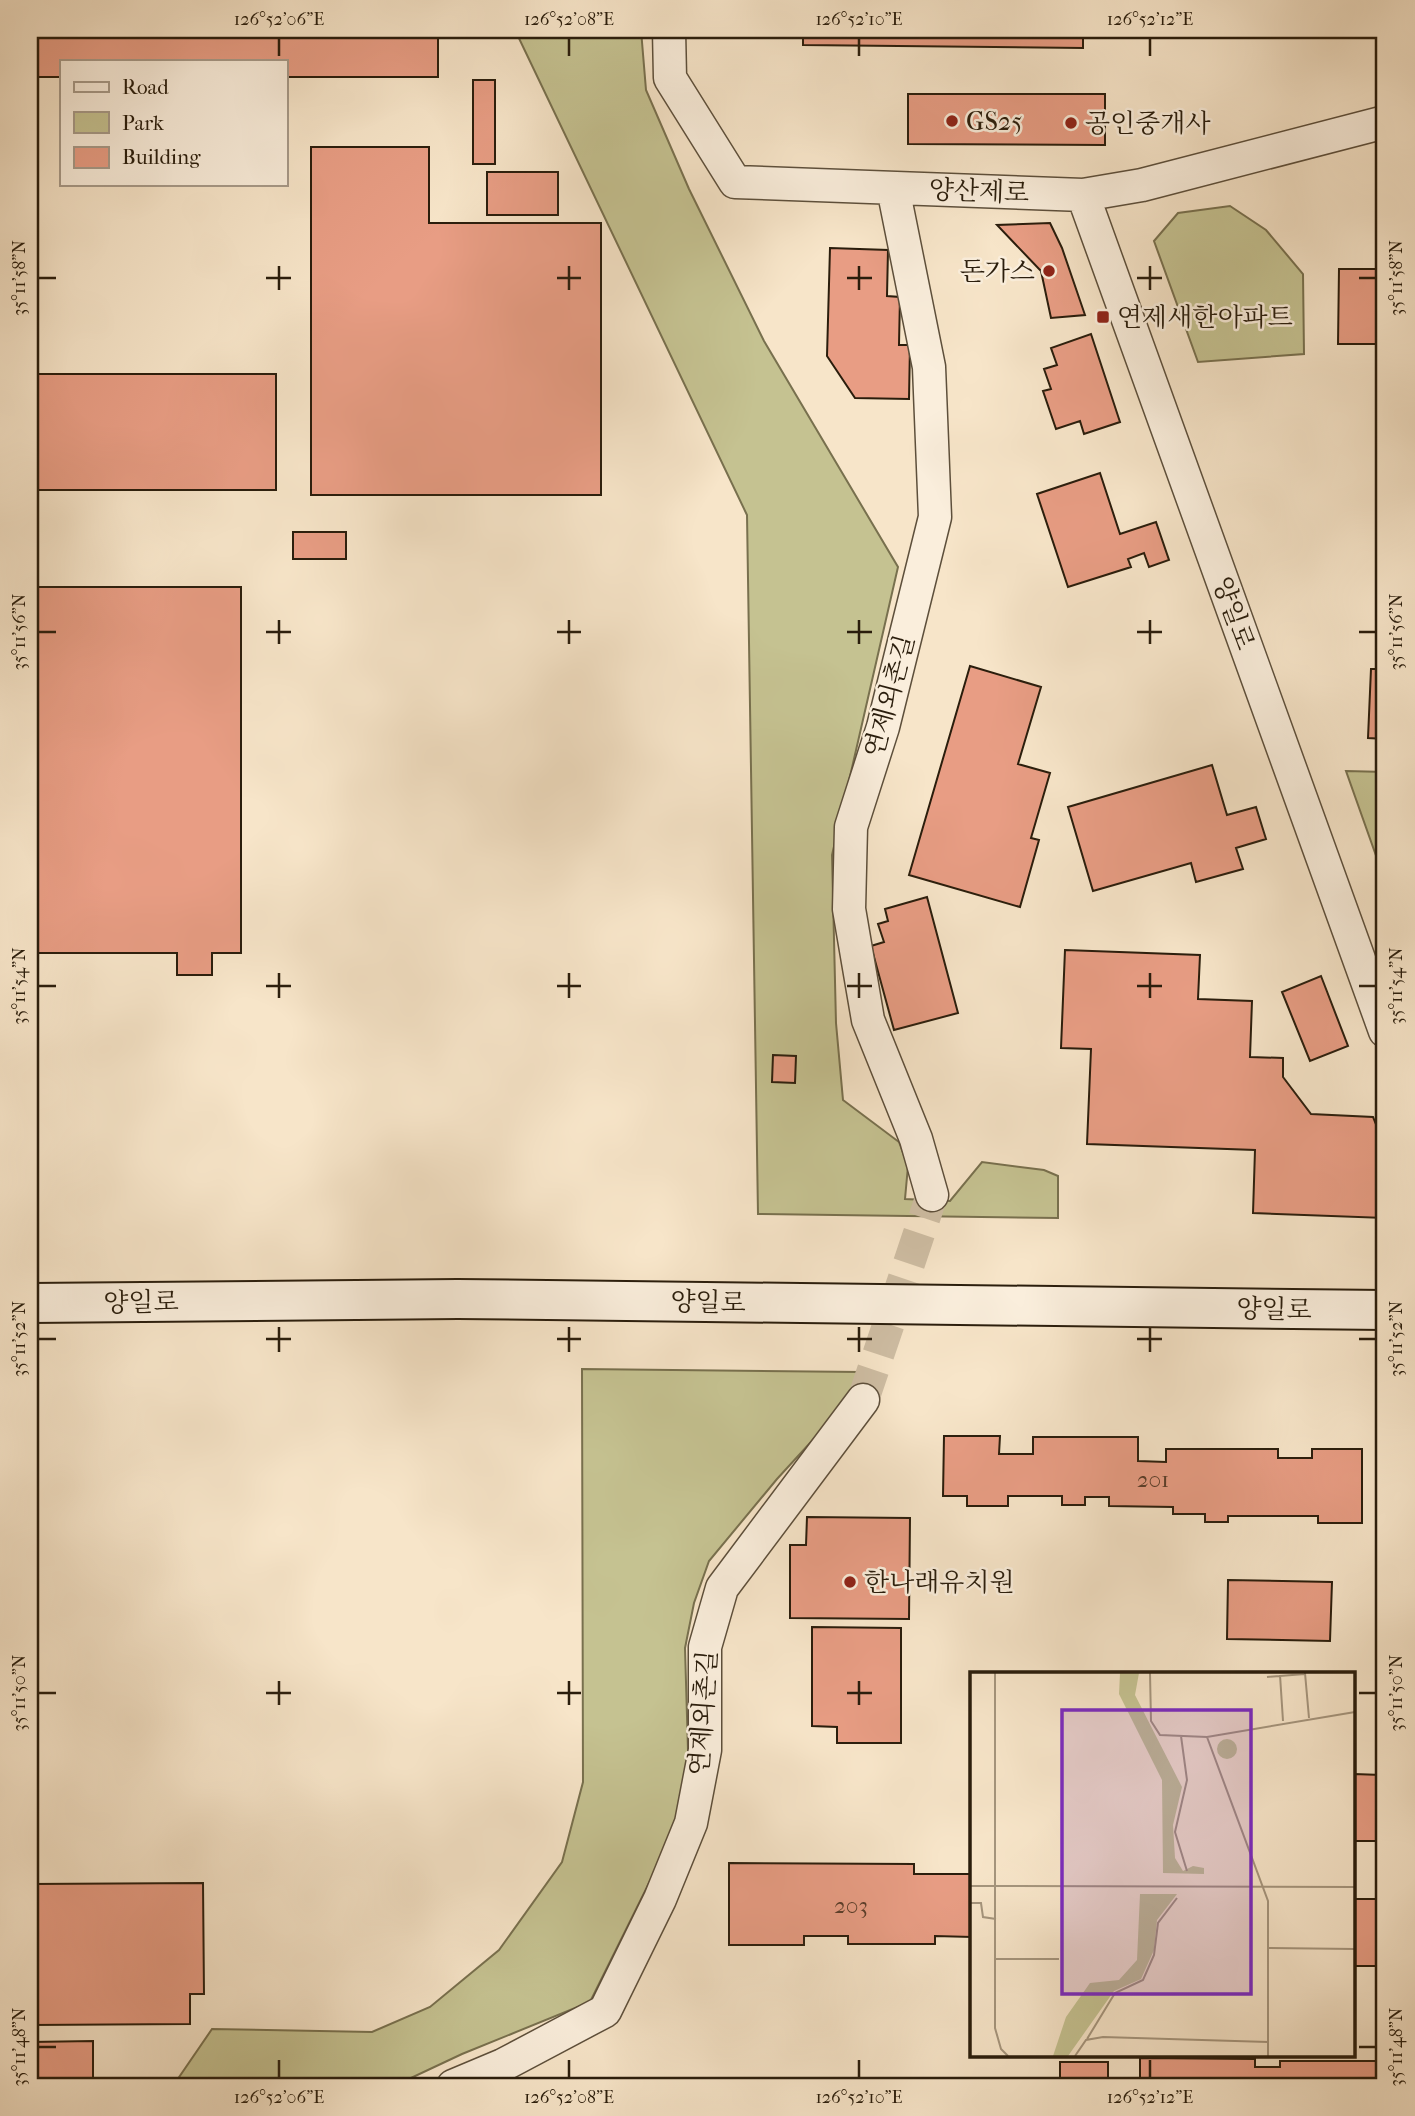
<svg xmlns="http://www.w3.org/2000/svg" width="1415" height="2116" viewBox="0 0 1415 2116" font-family="'IM FELL French Canon','Noto Serif KR',serif">
<style>
.green{fill:#c5c291;stroke:#78704e;stroke-width:2}
.building{fill:#e89d84;stroke:#2a1d0c;stroke-width:2}
.lines{fill:none;stroke-linecap:round;stroke-linejoin:round}
.minor-tunnel{stroke:#cebda3;stroke-width:32;stroke-dasharray:32 16;stroke-linecap:butt}
.minor-casing{stroke:#5d4f3b;stroke-width:35}
.secondary-casing{stroke:#2a1d0c;stroke-width:42}
.minor{stroke:#faeedc;stroke-width:32}
.secondary{stroke:#faeedc;stroke-width:38}
.ticks{fill:none;stroke:#2a1d0c;stroke-width:2.5}
.poi-dot{fill:#8f2418;stroke:#faeedc;stroke-width:2.5}
.labels{text-anchor:middle;stroke-width:5;stroke-linejoin:round;paint-order:stroke}
.number-label{font-size:23px;fill:#5a3d2a}
.poi-label{font-size:26px;fill:#2a1d0c;stroke:#faeedc;text-anchor:start}
.street-label{font-size:26px;fill:#2a1d0c;stroke:#faeedc}
.inset-road{fill:none;stroke:#a5957d;stroke-width:2}
.view{fill:#7b2cbf;fill-opacity:0.15;stroke:#7b2cbf;stroke-width:3.5}
.inset-edge{fill:none;stroke:#2a1d0c;stroke-width:3.5}
.neatline{fill:none;stroke:#2a1d0c;stroke-width:2.5}
.ticks-label{font-size:18px;text-anchor:middle;fill:#2a1d0c}
</style>
<rect width="100%" height="100%" fill="#f7e5c9"/>
<filter id="stains"><feTurbulence type="fractalNoise" baseFrequency=".00286" numOctaves="4"/><feColorMatrix values="0 0 0 0 .2 0 0 0 0 .09 0 0 0 0 .02 0 0 0 .5 -.17"/></filter>
<radialGradient id="worn" r=".72"><stop offset=".6" stop-color="#630" stop-opacity="0"/><stop offset="1" stop-color="#630" stop-opacity=".3"/></radialGradient>
<path class="green" d="M515,30H641L646,90L689,189L764,341L898,567L832,855L836,1023L843,1100L899,1142L908,1166L905,1199L950,1201L982,1162L1044,1170L1058,1176V1218L758,1214L747,515Z
M1230,206L1266,230L1303,274L1304,354L1198,362L1154,241L1178,213Z
M1346,771L1385,772V881Z
M582,1369L860,1372L844,1406L777,1479L709,1561L694,1603L685,1648L689,1784L656,1869L590,2002L462,2054L394,2086H173L212,2029L372,2032L430,2007L499,1950L562,1862L583,1782Z"/>
<path class="building" d="M30,30H438V77H285V61H61V77H30Z
M803,30H1083V48L803,45Z
M473,80H495V164H473Z
M908,94H1105V145L908,144Z
M311,147H429V223H601V495H311Z
M487,172H558V215H487Z
M1050,223L1062,248L1085,315L1051,318L1041,271L997,225Z
M830,248L888,250L887,296L900,297L899,345H910L909,399L855,398L827,356Z
M1339,269H1385V344H1338Z
M1091,334L1120,422L1084,434L1080,421L1056,429L1043,391L1051,389L1044,369L1057,365L1051,348Z
M30,374H276V490H30Z
M1100,473L1120,534L1156,522L1169,560L1149,567L1144,553L1128,559L1131,567L1068,587L1037,494Z
M293,532H346V559H293Z
M30,587H241V953H212V975H177V953H30Z
M970,666L1041,687L1018,764L1050,773L1031,838L1039,840L1020,907L909,875Z
M1371,669H1385V739L1368,738Z
M1212,765L1227,815L1256,807L1266,839L1236,848L1243,869L1196,882L1191,863L1093,891L1068,807Z
M927,897L958,1013L894,1030L871,946L884,942L878,924L888,921L885,909Z
M1065,950L1200,955L1198,999L1252,1001L1250,1057L1283,1058V1077L1311,1114L1373,1117L1385,1147V1218L1253,1213L1255,1150L1087,1144L1091,1049L1061,1048Z
M1321,976L1348,1046L1310,1061L1282,992Z
M773,1055L796,1056L795,1083L772,1082Z
M944,1436H1000L999,1454H1033V1437H1138V1461L1166,1462V1449H1278V1458H1312V1449H1362V1523H1318V1516H1228V1522H1205V1514H1173V1507L1109,1506V1497H1085V1505H1062V1496H1008V1506H967V1496H943Z
M1381,1442H1385V1518H1380Z
M807,1517L910,1518L909,1619L790,1618V1545H806Z
M1228,1580L1332,1582L1330,1641L1227,1639Z
M812,1627L901,1628V1743H837V1727L812,1726Z
M1354,1774L1381,1775V1784H1385V1841H1354Z
M729,1863L914,1864V1874H972V1937L935,1936V1944H848V1936H804V1945H729Z
M203,1883L204,1994H190V2024L30,2025V1884Z
M1354,1899H1385V1966H1354Z
M93,2041V2086H30V2042Z
M1140,2058L1255,2059V2067H1280V2061H1385V2086H1060V2062H1108V2079L1140,2080Z"/>
<g class="lines">
<path class="minor-tunnel" d="M863,1400L932,1195"/>
<g class="minor-casing">
<path id="minor" d="M669,30L670,78L735,182L1083,195L1142,185L1385,122
M893,188L929,367L935,517L883,727L851,827L849,909L868,1020L916,1139L932,1195
M1083,195L1385,1031
M453,2086L503,2065L605,2011L660,1899L691,1823L705,1750V1647L722,1588L863,1400"/>
</g>
<g class="secondary-casing">
<path id="secondary" d="M30,1303L458,1299L1385,1310"/>
</g>
<use href="#minor" class="minor"/>
<use href="#secondary" class="secondary"/>
</g>
<path class="ticks" d="M279,38V56M569,38V56M859,38V56M1150,38V56M279,266V290M569,266V290M859,266V290M1150,266V290M38,278H56M266,278H291M557,278H581M847,278H872M1137,278H1162M1359,278H1376M279,620V644M569,620V644M859,620V644M1150,620V644M38,632H56M266,632H291M557,632H581M847,632H872M1137,632H1162M1359,632H1376M279,973V998M569,973V998M859,973V998M1150,973V998M38,986H56M266,986H291M557,986H581M847,986H872M1137,986H1162M1359,986H1376M279,1327V1352M569,1327V1352M859,1327V1352M1150,1327V1352M38,1339H56M266,1339H291M557,1339H581M847,1339H872M1137,1339H1162M1359,1339H1376M279,1681V1705M569,1681V1705M859,1681V1705M38,1693H56M266,1693H291M557,1693H581M847,1693H872M1359,1693H1376M38,2047H56M1359,2047H1376M279,2060V2078M569,2060V2078M859,2060V2078M1150,2060V2078"/>
<g class="poi-dot">
<circle cx="952" cy="121" r="7"/>
<circle cx="1071" cy="123" r="7"/>
<circle cx="1049" cy="271" r="7"/>
<rect x="1096" y="310" width="14" height="14" rx="3.5"/>
<circle cx="850" cy="1582" r="7"/>
</g>
<g class="labels">
<g class="number-label">
<text x="1153" y="1487">201</text>
<text x="851" y="1913">203</text>
</g>
<g class="poi-label">
<text x="966" y="130">GS25</text>
<text x="1085" y="132">공인중개사</text>
<text x="1035" y="280" text-anchor="end">돈가스</text>
<text x="1117" y="326">연제새한아파트</text>
<text x="864" y="1591">한나래유치원</text>
</g>
<g class="street-label">
<text transform="translate(979 191) rotate(2)" y="9">양산제로</text>
<text transform="translate(1234 613) rotate(70)" y="9">양일로</text>
<text transform="translate(889 696) rotate(-75)" y="9">연제외촌길</text>
<text transform="translate(141 1302) rotate(-1)" y="9">양일로</text>
<text transform="translate(708 1302) rotate(1)" y="9">양일로</text>
<text transform="translate(1274 1309) rotate(1)" y="9">양일로</text>
<text transform="translate(703 1713) rotate(-86)" y="9">연제외촌길</text>
</g>
</g>
<g transform="translate(970 1672)">
<rect width="385" height="385" fill="#f7e5c9"/>
<path d="M150,1H169L165,23L212,115L203,153L205,186L213,199L223,194L234,196V202L193,201L192,108L149,22ZM247 77a10 10 0 1 1 20 0a10 10 0 1 1-20 0ZM170,222H207L187,248L184,278L171,307L144,319L98,384H83L96,345L120,311L149,308L167,288Z" fill="#c5c291"/>
<path class="inset-road" d="M25,1V356L31,377L38,384M180,1L181,49L190,63L237,65L385,40M335,1L339,46M310,3L313,49M297,5L335,2M211,64L217,108L205,160L217,199M237,65L298,229V384M0,214L385,215M0,231H11L13,245L26,247M299,276L385,277M26,287H89M117,367L145,321L173,308L184,283L188,251L207,226M105,384L116,368L133,365L298,370"/>
<path class="view" d="M92,38H281V322H92Z"/>
<rect width="385" height="385" class="inset-edge"/>
</g>
<rect width="1415" height="2116" fill="none" stroke="#f7e5c9" stroke-width="77"/>
<rect x="60" y="60" width="228" height="126" fill="#faeedc" stroke="#a79a89" stroke-width="2"/>
<rect x="74" y="82" width="35" height="10" fill="#faeedc" stroke="#a79a89" stroke-width="2"/>
<text x="122" y="94" font-size="21" fill="#2a1d0c">Road</text>
<rect x="74" y="112" width="35" height="21" fill="#c5c291" stroke="#a79a89" stroke-width="2"/>
<text x="122" y="130" font-size="21" fill="#2a1d0c">Park</text>
<rect x="74" y="147" width="35" height="21" fill="#e89d84" stroke="#a79a89" stroke-width="2"/>
<text x="122" y="164" font-size="21" fill="#2a1d0c">Building</text>
<rect x="38" y="38" width="1338" height="2040" class="neatline"/>
<g class="ticks-label">
<text x="279" y="25">126°52'06"E</text>
<text x="569" y="25">126°52'08"E</text>
<text x="859" y="25">126°52'10"E</text>
<text x="1150" y="25">126°52'12"E</text>
<text transform="translate(19 278) rotate(-90)" y="6">35°11'58"N</text>
<text transform="translate(1396 278) rotate(-90)" y="6">35°11'58"N</text>
<text transform="translate(19 632) rotate(-90)" y="6">35°11'56"N</text>
<text transform="translate(1396 632) rotate(-90)" y="6">35°11'56"N</text>
<text transform="translate(19 986) rotate(-90)" y="6">35°11'54"N</text>
<text transform="translate(1396 986) rotate(-90)" y="6">35°11'54"N</text>
<text transform="translate(19 1339) rotate(-90)" y="6">35°11'52"N</text>
<text transform="translate(1396 1339) rotate(-90)" y="6">35°11'52"N</text>
<text transform="translate(19 1693) rotate(-90)" y="6">35°11'50"N</text>
<text transform="translate(1396 1693) rotate(-90)" y="6">35°11'50"N</text>
<text transform="translate(19 2047) rotate(-90)" y="6">35°11'48"N</text>
<text transform="translate(1396 2047) rotate(-90)" y="6">35°11'48"N</text>
<text x="279" y="2103">126°52'06"E</text>
<text x="569" y="2103">126°52'08"E</text>
<text x="859" y="2103">126°52'10"E</text>
<text x="1150" y="2103">126°52'12"E</text>
</g>
<rect width="100%" height="100%" filter="url(#stains)"/>
<rect width="100%" height="100%" fill="url(#worn)"/>
</svg>
